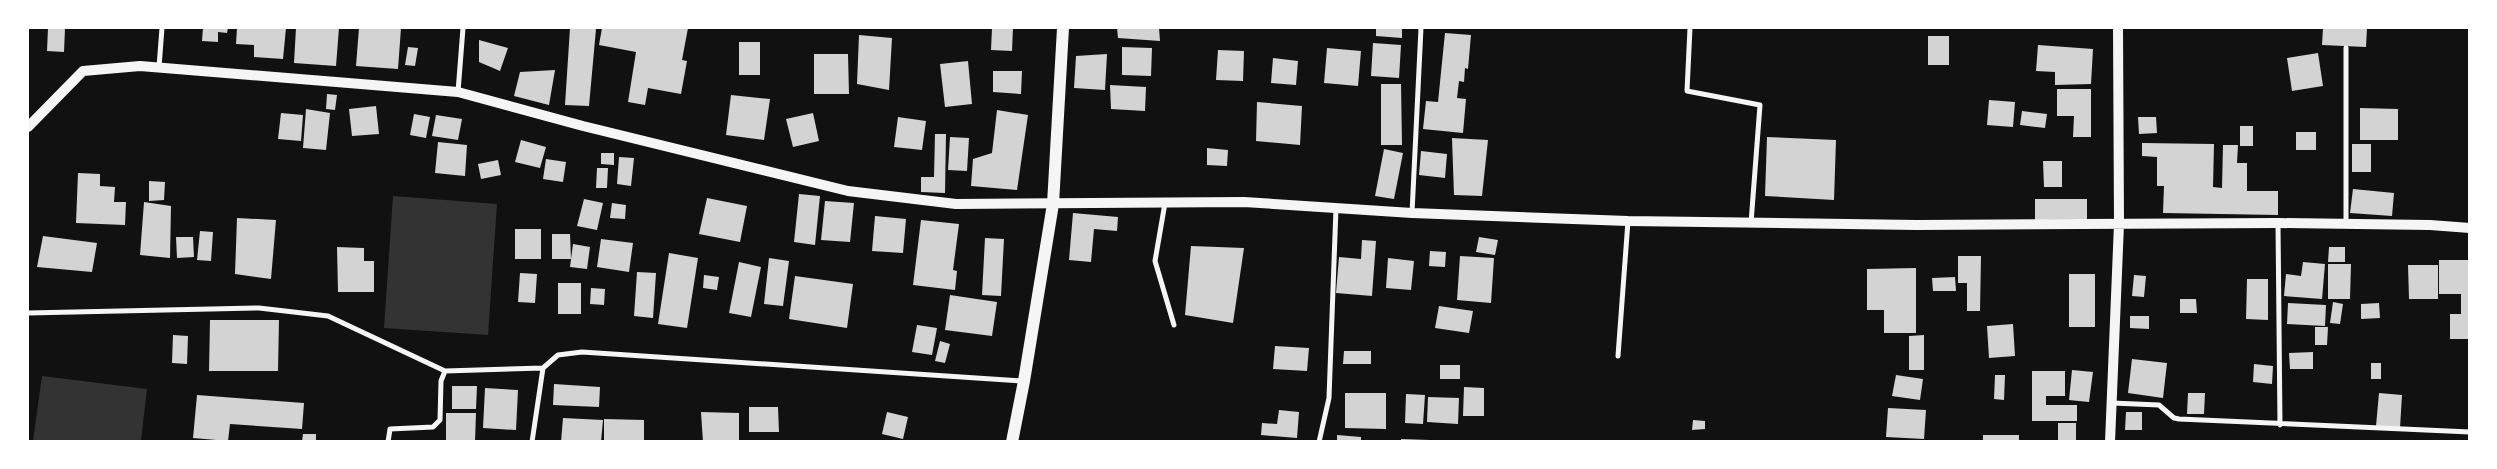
<svg xmlns="http://www.w3.org/2000/svg" width="2497" height="469" viewBox="0 0 2497 469" font-family="Roboto,sans-serif">
<style>
.water{fill:#333}
.building{fill:#d3d3d3}
.lines{fill:none;stroke-linecap:round;stroke-linejoin:round}
.minor{stroke:#f5f5f5;stroke-width:5}
.secondary{stroke:#f5f5f5;stroke-width:10}
.primary{stroke:#f5f5f5;stroke-width:12}
</style>
<rect width="100%" height="100%" fill="#111"/>
<path class="water" d="M393,196L497,204L488,335L384,328Z
M42,376L147,389L141,441H33Z"/>
<path class="building" d="M48,28H65L64,52L47,51Z
M203,28H228L227,33L218,32V42L202,41Z
M237,28H286L283,59L254,57V45L236,44Z
M296,28H339L336,66L294,63Z
M359,28H401L398,69L356,66Z
M570,28L596,29L589,106L565,105Z
M602,28H688L682,60L687,61L681,94L648,88L645,105L628,102L636,52L599,45Z
M992,28H1013L1012,51L991,50Z
M1117,28H1159L1160,41L1118,38Z
M1376,28H1402V38L1376,36Z
M2323,28H2367L2366,47L2322,45Z
M1445,33L1471,35L1468,69L1465,68L1464,82L1459,81L1457,98L1466,99L1463,133L1423,129L1426,101L1438,102Z
M859,35L892,38L889,90L857,84Z
M1928,36H1949V65H1928Z
M479,40L508,48L500,71L479,62Z
M739,42H760V75H739Z
M1373,43L1401,45L1399,78L1371,76Z
M2038,45L2093,49L2091,84L2055,85V72L2036,71Z
M408,47L418,48L415,66L405,65Z
M1122,47L1152,48L1151,76L1122,75Z
M1327,48L1361,51L1358,86L1324,83Z
M1218,50L1244,51L1243,81L1216,80Z
M2318,53L2323,86L2292,91L2287,58Z
M814,54H848L849,94H814Z
M1107,54L1105,90L1074,88L1076,56Z
M1273,58L1298,61L1296,85L1271,83Z
M968,61L972,104L945,107L940,64Z
M555,70L549,105L514,96L520,72Z
M993,71H1022L1021,94L993,92Z
M1381,84H1401L1402,145H1381Z
M1110,85L1146,87L1145,111L1111,109Z
M2057,89H2091V137H2073L2074,116H2057Z
M327,94L337,95L335,110L326,109Z
M731,95L770,99L764,140L726,135Z
M1989,100L2015,102L2013,127L1987,125Z
M1257,102L1302,106L1300,145L1256,141Z
M376,106L379,134L352,136L349,109Z
M2360,108L2398,109V140H2360Z
M306,109L330,113L326,150L303,148Z
M997,110L1028,115L1017,190L971,186L973,159L992,153Z
M2022,111L2047,114L2045,128L2020,125Z
M281,113L303,115L301,141L278,139Z
M813,113L819,141L793,147L786,119Z
M414,114L430,117L426,138L410,135Z
M436,115L462,119L458,140L432,136Z
M898,117L926,121L922,150L894,147Z
M2138,117H2156L2157,133L2139,134Z
M2240,126H2253V146H2240Z
M2296,132H2316V150H2296Z
M935,134H946L945,193L921,192V177H934Z
M950,137L969,138L967,171L948,170Z
M1767,137L1836,140L1834,200L1765,196Z
M1452,138L1488,140L1482,196L1454,195Z
M521,140L546,147L540,168L515,162Z
M438,142L467,145L465,176L435,173Z
M2142,143L2214,144L2213,187L2222,188L2223,145H2238L2237,163H2247V191H2278V215L2163,213L2164,186H2157V157L2142,156Z
M2352,144H2371V172H2352Z
M1207,148L1228,150L1227,166L1207,165Z
M1384,149L1403,153L1394,199L1375,196Z
M1421,151L1447,154L1445,178L1419,175Z
M601,153H614V165L601,164Z
M619,157L634,158L631,186L617,184Z
M546,159L566,162L563,182L543,179Z
M498,160L501,175L481,179L478,164Z
M2043,161H2062V187H2044Z
M597,168H608L607,188H596Z
M78,173L100,174V186L115,187L114,202H126L125,225L76,223Z
M149,181L165,182L164,200L149,201Z
M2353,189L2394,193L2392,216L2350,213Z
M799,194L820,196L815,245L794,242Z
M707,198L747,206L740,242L699,234Z
M584,199L603,203L597,230L577,226Z
M2035,199H2087V219L2035,220Z
M825,201L854,203L850,242L821,240Z
M144,202L171,206L170,258L140,255Z
M612,203L626,205L625,219L610,218Z
M1073,213L1118,217L1117,231L1094,229L1091,262L1069,260Z
M875,216L906,219L903,253L872,251Z
M237,218L276,220L271,279L235,274Z
M921,220L959,224L953,270L957,271L955,290L913,285Z
M515,229H541V259H515Z
M200,231L213,232L211,261L197,260Z
M552,234H570L571,259H552Z
M43,236L97,243L92,272L37,267Z
M176,237H193L194,257L177,258Z
M1479,237L1498,240L1495,255L1476,252Z
M985,238L1004,239L1001,296L982,295Z
M601,239L633,243L629,272L597,267Z
M1362,240L1376,241L1372,296L1336,293L1339,257L1361,259Z
M573,244L590,247L587,269L570,267Z
M1191,246L1244,248L1233,323L1185,315Z
M337,247L364,248V261H374V292H338Z
M2329,247H2345V262H2328Z
M1430,251L1446,252L1445,267L1429,266Z
M669,253L698,258L687,328L658,324Z
M1460,256L1494,258L1491,303L1457,300Z
M1958,256H1981L1980,311H1967V283H1958Z
M769,258L789,261L783,306L764,304Z
M1388,258L1414,261L1411,290L1386,288Z
M2439,260H2470V339H2450V314H2461V294H2439Z
M739,262L761,267L751,317L729,313Z
M2303,262L2325,264L2322,299L2284,296L2286,274L2301,276Z
M2328,264H2351L2350,299H2328Z
M2408,265H2438V299H2409Z
M1916,268V333H1884V310H1867V269Z
M637,272L656,273L653,318L634,316Z
M520,273L537,274L535,303L518,302Z
M2069,274H2095V327H2069Z
M704,275L719,277L717,290L703,288Z
M2134,275L2146,276L2144,297L2132,296Z
M795,276L853,284L847,328L789,319Z
M1955,277L1956,291H1933L1932,278Z
M2247,279H2268V320L2246,319Z
M558,283H581V314H558Z
M591,288L605,289L604,305L590,304Z
M950,295L997,302L992,336L945,330Z
M2180,299H2196L2197,313H2180Z
M2333,302L2343,304L2340,324L2330,323Z
M2288,303L2326,305L2325,326L2287,324Z
M2379,303L2380,318L2361,319V304Z
M1439,306L1473,311L1469,333L1435,328Z
M2130,316H2149V329L2130,328Z
M210,320H279L278,371H209Z
M2013,324L2015,356L1989,358L1987,326Z
M917,325L937,328L932,355L912,352Z
M2315,327H2328L2327,345H2315Z
M173,335L188,336L187,364L172,363Z
M1924,335V370H1909V336Z
M940,341L950,344L945,363L935,361Z
M1275,346L1309,348L1307,371L1273,369Z
M1344,351H1371V364H1343Z
M2313,352V369H2290L2289,353Z
M2132,359L2167,363L2163,398L2128,393Z
M2371,363H2381V379H2371Z
M2254,364L2273,366L2272,384L2253,382Z
M1440,365H1460V379H1440Z
M2072,370L2093,372L2089,402L2069,400Z
M2032,371H2065V396H2046V405H2077V421H2032Z
M1896,375L1923,379L1920,400L1892,396Z
M1995,375H2005L2004,400L1994,399Z
M554,384L600,387L599,407L553,405Z
M452,386H477L476,409H452Z
M1464,387L1484,388V416H1463Z
M485,388L518,390L516,430L483,428Z
M1345,393H1386V429L1345,428Z
M2188,393H2205L2204,414H2187Z
M2379,393L2402,395L2400,428L2376,426Z
M1406,394L1425,395L1423,424L1405,423Z
M197,395L304,403L302,429L230,424L228,441L193,438Z
M1428,397L1459,398L1458,424L1427,422Z
M749,407H778L779,432H749Z
M1888,408L1926,410L1924,439L1886,437Z
M1279,410L1299,412L1297,438L1261,435L1262,423L1277,424Z
M701,412L739,413V442H703Z
M887,412L908,417L903,439L882,434Z
M2126,412H2142V430H2125Z
M446,413H476L475,442H446Z
M563,418L603,420L601,442H561Z
M604,419L644,420V442H604Z
M1693,420L1705,421V429L1692,430Z
M2058,423H2076V442H2058Z
M303,434H316V442H302Z
M1337,435L1361,437V442H1337Z
M1983,435H2019V442H1983Z
M1401,439L1430,440V442H1401Z"/>
<g class="lines">
<path class="minor" d="M1690,28L1687,91L1760,105L1751,223
M159,67L162,28
M458,92L463,28
M1165,203L1155,261L1174,325
M1412,213L1421,28
M2278,223L2280,425
M2346,224V48
M28,313L259,308L328,316L445,371
M1618,356L1628,221
M2112,403L2159,405L2174,418L2179,419L2470,432
M388,442L390,429L433,427L440,420L441,381L445,371L543,368L558,355L582,352L1023,381
M532,442L543,368
M1319,442L1329,398L1336,208"/>
<path class="secondary" d="M28,127L83,71L140,66L458,92L583,126L848,191L956,204L1244,202L1412,213L1628,221L1917,225L2278,223L2430,225L2470,228
M2110,442L2119,224L2118,28"/>
<path class="primary" d="M1012,442L1024,381L1053,204L1063,28"/>
</g>
<rect width="2497" height="469" fill="none" stroke="#ffffff" stroke-width="58"/>
</svg>
